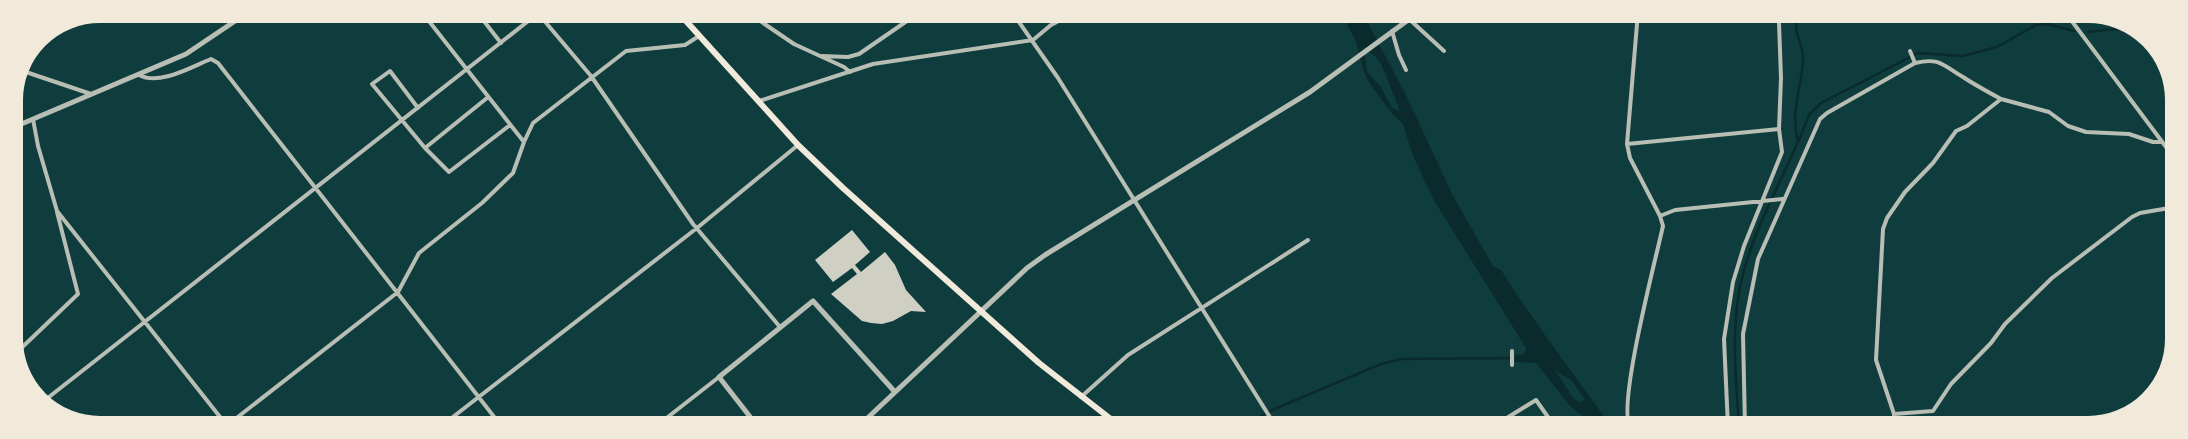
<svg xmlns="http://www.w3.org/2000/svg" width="2188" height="439" viewBox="0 0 2188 439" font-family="Rubik,sans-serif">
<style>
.water{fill:#0a2a2b;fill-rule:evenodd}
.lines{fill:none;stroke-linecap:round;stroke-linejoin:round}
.stream{stroke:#0a2a2b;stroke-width:2.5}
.building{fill:#cfcfc3}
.minor{stroke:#b8beb3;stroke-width:4}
.tertiary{stroke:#b8beb3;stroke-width:5}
.primary{stroke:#f1e9da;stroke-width:6}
.rim{fill:none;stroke:#f1e9da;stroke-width:6}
</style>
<rect width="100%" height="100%" fill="#0f3d3e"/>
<path class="water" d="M1340,12H1362L1406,95L1452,194L1493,266L1501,270C1535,324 1574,375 1612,427H1592L1586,419L1571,407L1536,363L1515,362L1516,355L1524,354L1526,348L1435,202L1413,156L1403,124L1393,115L1370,84L1364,72L1355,39ZM1364,48L1376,57L1382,66L1400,111L1392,108L1381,87L1367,72ZM1555,370L1572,381L1585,400L1580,402L1573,398Z"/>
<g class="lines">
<path class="stream" d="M1798,12C1791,35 1805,44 1803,61C1801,91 1790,111 1798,142
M2088,32C2100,31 2114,28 2125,30C2137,33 2141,47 2153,45
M1242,427L1272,410L1381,364L1401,359L1518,358
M1739,427C1736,380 1731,334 1740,287C1752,227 1788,172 1809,115L1821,103L1918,53L1963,56L1997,47L2036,25L2047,24L2074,31"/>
</g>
<path class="building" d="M852,230L870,252L855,265L861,272L885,252L895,265L906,290L926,312L911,311L893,321L882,324L871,323L862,321L831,294L857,274L852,268L833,282L815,260Z"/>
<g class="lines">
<path class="minor" d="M421,11L524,142
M476,11L501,43
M536,11L591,76L693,224L780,327
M747,12L794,44L844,67L850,72
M1012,12L1058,78L1276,427
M1743,12L1780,16
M2065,12L2175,159
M1409,19L1444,51
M1392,31L1399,55L1406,70
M1910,51L1915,63
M822,56L848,57L859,54L920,12
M17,69L91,94
M139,75C159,86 191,67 211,59L218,63L502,427
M759,101L873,64L1033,40L1051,25L1076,12
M418,108L390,71L372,84L425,148L449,172L510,125
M33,119L38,146L57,211L228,427
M1627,144L1779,129
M425,148L487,98
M1660,216L1675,210L1783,199
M1512,351V365
M14,355L78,294L57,212
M1081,397L1128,355L1308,240
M40,404L541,11
M1894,414L1933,411L1951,384L1991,343L2005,324L2052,278L2132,217L2140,213L2175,207
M225,427L398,292L419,253L482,203L513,173L524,142L533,123L626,51L685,45L699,36
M440,427L697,228L798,145
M655,427L719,377
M1492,427L1536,400L1555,427
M1630,427C1617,406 1656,258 1663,226L1660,216L1630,158L1627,144L1638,12
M1728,427L1724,339L1733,282L1744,246L1782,152L1779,129L1781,78L1779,23L1782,12
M1745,427L1743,334L1758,259L1820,119L1827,113L1915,63C1941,57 1943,66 1963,77C1975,85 1988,92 2001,99
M1894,428V414L1876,360L1883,229L1887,218L1905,192L1933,163L1956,131L1967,126L2001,99L2049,112L2068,126L2086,132L2129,134L2153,142H2162"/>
<path class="tertiary" d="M12,128L186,54L250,11
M758,427L719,377L813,301L895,392
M858,427L1027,268L1045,255L1310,92L1419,12"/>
<path class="primary" d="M677,11L798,145L843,188L1039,363L1121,427"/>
</g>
<path d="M0 0H2188V439H0ZM100 20H2088A80 80 0 0 1 2168 100V339A80 80 0 0 1 2088 419H100A80 80 0 0 1 20 339V100A80 80 0 0 1 100 20Z" fill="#f1e9da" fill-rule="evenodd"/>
<path class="rim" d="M100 20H2088A80 80 0 0 1 2168 100V339A80 80 0 0 1 2088 419H100A80 80 0 0 1 20 339V100A80 80 0 0 1 100 20Z"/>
</svg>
